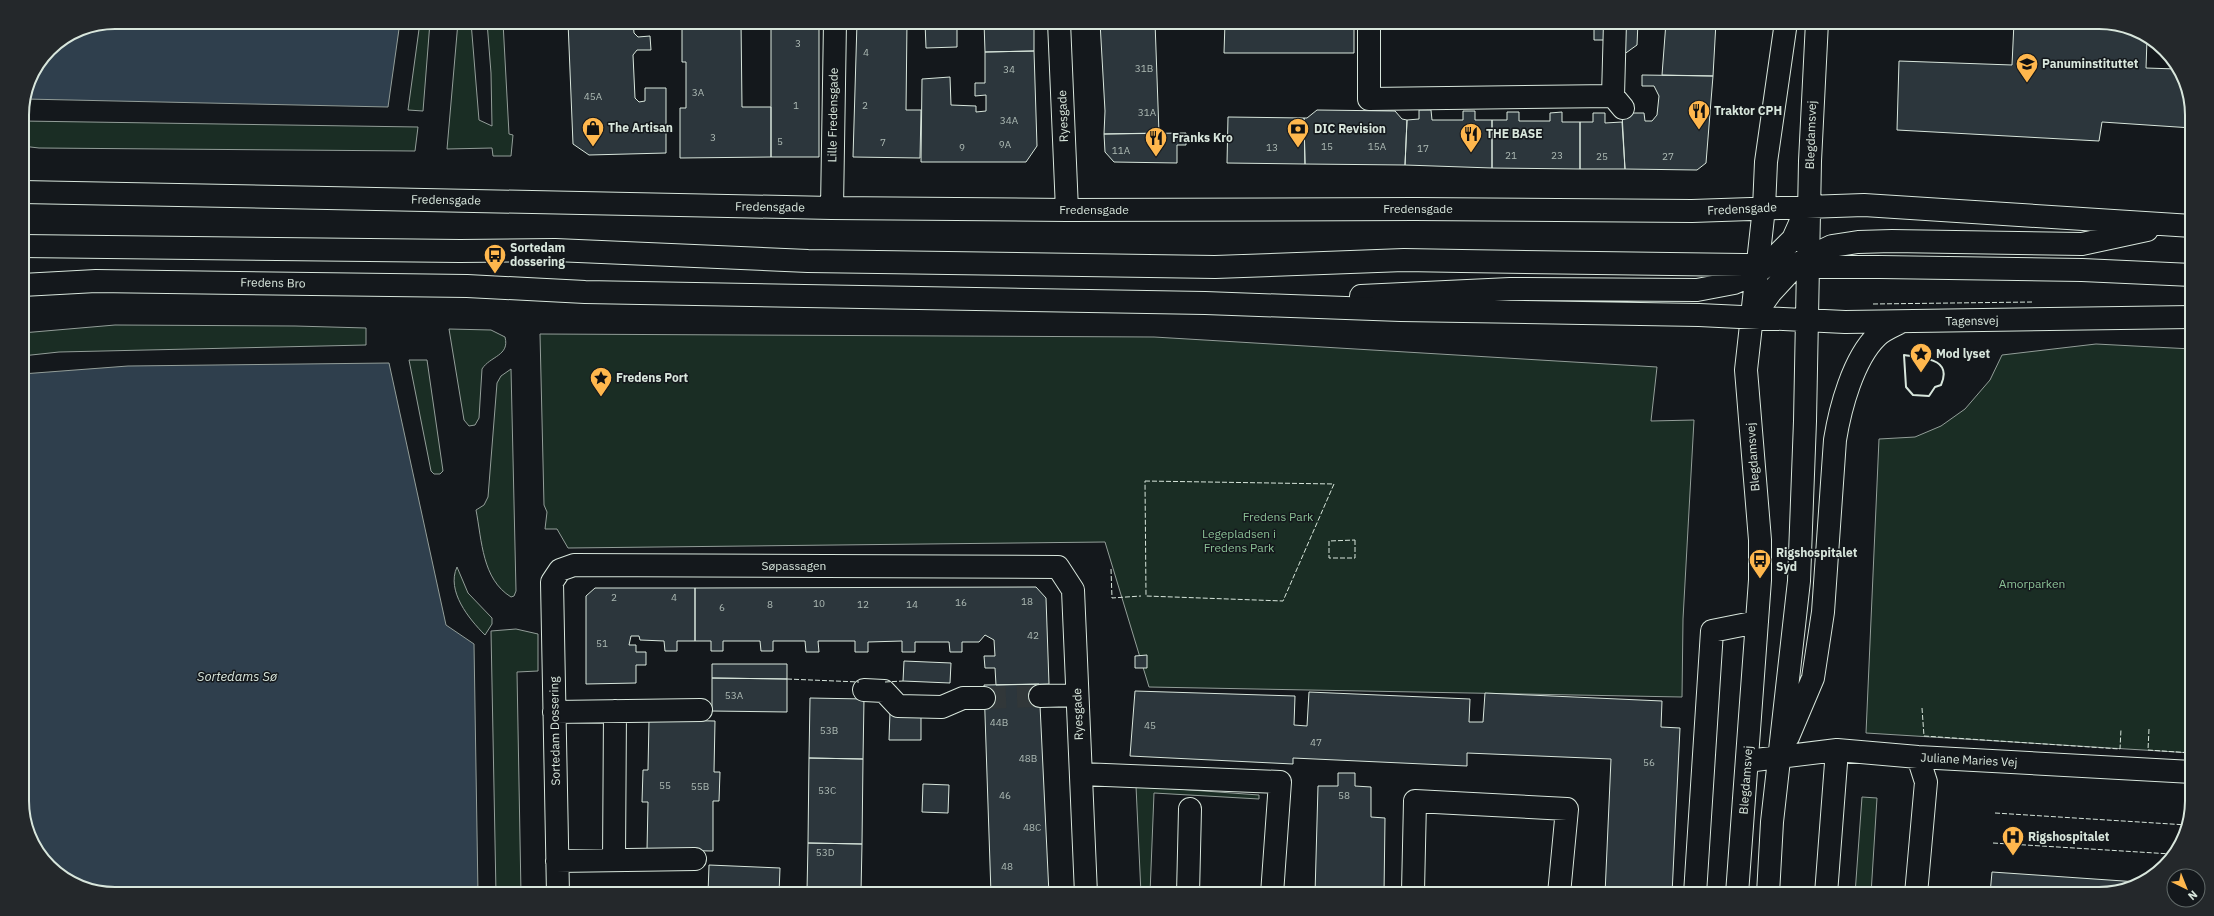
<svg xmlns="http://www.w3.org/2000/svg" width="2214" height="916" viewBox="0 0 2214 916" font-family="'IBM Plex Sans',sans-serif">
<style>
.green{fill:#1a2d24;stroke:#939e99}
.water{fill:#2f3f4d;stroke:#939e99}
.building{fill:#2c363c;stroke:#d8e6dc}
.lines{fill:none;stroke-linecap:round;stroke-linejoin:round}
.minor-tunnel{stroke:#313739;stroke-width:22;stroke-dasharray:22 11;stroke-linecap:butt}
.minor-casing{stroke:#d8e6dc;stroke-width:24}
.minor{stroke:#14181c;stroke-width:22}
.fence{stroke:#d8e6dc;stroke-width:1;stroke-dasharray:5 2;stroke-linecap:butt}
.wall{stroke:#d8e6dc;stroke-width:2}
.labels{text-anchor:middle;stroke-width:3;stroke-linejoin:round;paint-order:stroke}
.number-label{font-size:10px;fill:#adbab4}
.poi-label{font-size:12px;font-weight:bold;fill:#d8e6dc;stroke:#14181c;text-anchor:start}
.street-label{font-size:12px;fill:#d8e6dc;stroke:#14181c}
.park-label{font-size:12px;fill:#8ac095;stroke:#14181c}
.water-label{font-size:13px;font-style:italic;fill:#d8e6dc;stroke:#14181c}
.rim{fill:none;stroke:#d8e6dc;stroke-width:2}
</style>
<rect width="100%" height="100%" fill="#14181c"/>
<path class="green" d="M420,22H430L423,111L408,110Z
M458,22H471L479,120L492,126L491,73L487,22H503L509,134L513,135L511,156H493L492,148L447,149Z
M22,121L418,127L415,151L39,148L22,146Z
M115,325L295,326L366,328V345L59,352L22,356V333Z
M449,329L491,330L505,337C510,356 490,356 482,369L479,418L475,425L469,426L464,420Z
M540,334L1154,337L1657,367L1651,421L1694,420L1683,619L1682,697L1149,687L1105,542L568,548L557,529H545L547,512L544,505Z
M2096,344L2192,349V753L1866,733L1879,439L1915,437L1941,426L1965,409L1990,380L2002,355Z
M409,360H427L443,471L440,474H434L431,471Z
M511,369L516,591L514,596L511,597C482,579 482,541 476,510L484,505L488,497L497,383L501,376Z
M457,567L468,593L492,618V624L485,635C469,619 446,591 457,567Z
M516,629L538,634V671L517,672L521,894H496L491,631Z
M1136,786L1259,795V799L1154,793L1150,894H1141Z
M1862,797L1877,798L1871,894H1855Z"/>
<path class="water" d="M115,22H400L388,107L25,99L31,74L49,49L80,29Z
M389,363L446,625L474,644L478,894H115L80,887L41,858L22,807V374L128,366Z"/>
<path class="building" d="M568,22H633L634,33L638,37L650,36L651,50H637L633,55L635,98L639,102L645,101V88H666V153L589,155L573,144Z
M685,22H741L742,107H771V157L680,158V108H686V62H682V27H685Z
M771,22H819V157H771Z
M857,22H907L906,110H921L920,158L853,157Z
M925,22H957V47L926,48Z
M984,22H1034V51L985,52Z
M1100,22H1155L1159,133L1104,134L1105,111Z
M1225,22H1354V53H1224Z
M1594,22H1605V40H1594Z
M1624,22H1638L1637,45L1623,55Z
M1666,22H1716L1713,76L1662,75Z
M2014,22H2099L2134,29L2147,39L2146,68L2177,69L2192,109V128L2102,122L2099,141L1897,130L1899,61L2012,65Z
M1034,51L1037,146L1026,162H921L922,79L950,77L951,105L976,106V112L986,111V95L975,96V83H985V52Z
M1642,75L1713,76L1706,163L1697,170L1625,169L1622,113H1644L1645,121H1652L1657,115L1659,96L1654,86H1642Z
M1317,110L1395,111L1402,119L1407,120L1405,165L1305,164L1304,118H1307Z
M1419,110H1431L1432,120H1463V111H1475V120H1492V168L1405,165L1407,120L1419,119Z
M1507,112H1519V121H1550V113L1562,112V122H1580V169L1492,168V120H1507Z
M1593,113H1605V123L1622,122L1625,169H1580V122H1593Z
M1228,117L1304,118L1305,164L1227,163Z
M1186,133V145H1177V163L1114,162L1105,152L1104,134Z
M1036,587L1046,598L1049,684L996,685L995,668H985L984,656H995L994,640L985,635L979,642H962V652H950L949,642H915V652H902V641L868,642V652H855V641H818L819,652H806L805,641H773V651H761L760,641H723V651H711V641H695V588Z
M595,588H695V641H677V651H665L664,641L640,640L639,636H631L629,645H636V652H646V665H636V683L586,684V596Z
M1147,655V668H1135V656Z
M904,661L951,663L950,683L903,681Z
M712,664H787V679L712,678Z
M712,678L787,679V712L712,711Z
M1039,684L1049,894H991L984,685Z
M1135,691L1295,696L1294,725L1307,726L1309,692L1470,699L1469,722H1483L1485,693L1662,701L1661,727L1680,728L1672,894H1605L1611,759L1467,753V766L1293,758V764L1130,756Z
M810,698L864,699L863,759L809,758Z
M890,712L921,713V740H889Z
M649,720L715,721L714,772H720L719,801H713V851L647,850L648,802H642L643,770H648Z
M809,758L863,759L862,844L808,843Z
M1338,773H1355V786L1371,787V817L1385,818L1384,894H1315L1318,786H1338Z
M923,784L949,785L948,813L922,812Z
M808,843L862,844L861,892L807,891Z
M709,865L780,868L779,894H708Z
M1992,872L2138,882L2099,894H1990Z
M964,887H980V894H964Z
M590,891L658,894H591Z"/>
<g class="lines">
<path class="minor-tunnel" d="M984,698L1040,696"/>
<g class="minor-casing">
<path id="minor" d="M1059,22L1067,210
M1369,22V99L1613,96L1623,108
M1613,96L1615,22
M22,192L832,208L1067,210L1415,209L1692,211L1864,205L2192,226
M832,208L835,22
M22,246L460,251L555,250L808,261L1215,267L1404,260L1462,261L2082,270L2192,275
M22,285L96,281L467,286L585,292L1205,303L1401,310L1699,315L1845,322L2192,317
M1361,296L1510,289L1697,290L1734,283L1757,273L1767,265L1793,239L1805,212
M1753,317L1771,292L1795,266L1807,258L1832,246L1858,242L1892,241L2082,244L2147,230
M864,690L884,691L898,706L942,707L963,698H984
M1040,696L1077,695
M554,712L701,710
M1788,737L1813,678L1823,612L1835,440C1840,409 1853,359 1877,336C1883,330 1893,326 1901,322
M1747,761L1837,750L1918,757L2192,772
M1081,774L1280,782L1272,894
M614,860L615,711
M557,861L695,859
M1413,891L1415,801L1567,809L1559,894
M558,894L552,582L560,570L574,565L1058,567L1073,590L1086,894
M1190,894H1188L1190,809
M1695,894L1712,631L1757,622
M1737,894L1760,580V540L1746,370L1764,208L1766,162L1786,22
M1768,894L1772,822L1799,581L1805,421L1810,161L1817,22
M1826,894L1837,750
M1916,894L1926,782L1918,757"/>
</g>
<use href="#minor" class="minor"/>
<path class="fence" d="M1873,304L2032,302
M1145,481L1334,484L1283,601L1146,596Z
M1355,540V558H1329V541Z
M1111,569L1112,598L1141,596
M787,679L859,682
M885,682L903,681
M1922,708L1924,736L2120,749L2121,729
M2149,729L2148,750L2192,753
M1995,813L2187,825
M1993,843L2171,854"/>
<path class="wall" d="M1904,355C1923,358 1953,358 1941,385L1935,387L1929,396L1913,395L1906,387Z
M658,894H664"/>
</g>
<defs>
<g id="university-pin" transform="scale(1.15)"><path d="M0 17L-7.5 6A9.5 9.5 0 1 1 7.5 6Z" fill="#ffb74d" stroke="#14181c"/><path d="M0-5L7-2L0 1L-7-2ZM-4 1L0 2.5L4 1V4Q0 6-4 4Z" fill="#111"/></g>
<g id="restaurant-pin" transform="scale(1.15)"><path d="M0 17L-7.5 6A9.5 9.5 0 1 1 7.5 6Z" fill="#ffb74d" stroke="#14181c"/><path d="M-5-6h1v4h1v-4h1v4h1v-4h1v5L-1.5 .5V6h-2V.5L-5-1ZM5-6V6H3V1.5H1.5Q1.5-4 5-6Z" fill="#111"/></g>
<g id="shop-pin" transform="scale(1.15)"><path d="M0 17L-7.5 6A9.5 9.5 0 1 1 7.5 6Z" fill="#ffb74d" stroke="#14181c"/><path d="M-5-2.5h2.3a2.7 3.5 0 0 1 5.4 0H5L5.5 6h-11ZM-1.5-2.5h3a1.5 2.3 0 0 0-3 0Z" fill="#111"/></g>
<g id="bank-pin" transform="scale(1.15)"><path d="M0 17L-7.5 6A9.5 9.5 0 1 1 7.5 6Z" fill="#ffb74d" stroke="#14181c"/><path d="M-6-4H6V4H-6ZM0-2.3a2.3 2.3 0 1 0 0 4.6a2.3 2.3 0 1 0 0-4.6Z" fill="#111"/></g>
<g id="bus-pin" transform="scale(1.15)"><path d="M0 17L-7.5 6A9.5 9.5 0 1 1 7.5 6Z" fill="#ffb74d" stroke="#14181c"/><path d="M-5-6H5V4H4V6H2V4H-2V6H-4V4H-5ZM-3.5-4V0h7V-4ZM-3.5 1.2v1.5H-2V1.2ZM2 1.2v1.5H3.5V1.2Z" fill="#111"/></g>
<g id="sight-pin" transform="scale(1.15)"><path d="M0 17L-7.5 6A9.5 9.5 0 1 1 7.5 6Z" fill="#ffb74d" stroke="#14181c"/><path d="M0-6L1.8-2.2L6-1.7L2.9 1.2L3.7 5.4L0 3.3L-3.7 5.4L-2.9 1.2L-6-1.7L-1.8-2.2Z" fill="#111"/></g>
<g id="hospital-pin" transform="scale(1.15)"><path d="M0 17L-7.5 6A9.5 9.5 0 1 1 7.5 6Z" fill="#ffb74d" stroke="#14181c"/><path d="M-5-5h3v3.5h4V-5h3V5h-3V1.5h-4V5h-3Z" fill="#111"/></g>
</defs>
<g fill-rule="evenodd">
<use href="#university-pin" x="2027" y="64"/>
<use href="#restaurant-pin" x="1699" y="111"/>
<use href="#shop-pin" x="593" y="128"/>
<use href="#bank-pin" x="1298" y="129"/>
<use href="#restaurant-pin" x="1471" y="134"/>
<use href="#restaurant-pin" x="1156" y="138"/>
<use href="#bus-pin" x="495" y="255"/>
<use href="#sight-pin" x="1921" y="354"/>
<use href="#sight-pin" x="601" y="378"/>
<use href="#bus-pin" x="1760" y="560"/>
<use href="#hospital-pin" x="2013" y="837"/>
</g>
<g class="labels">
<g class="number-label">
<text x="798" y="47">3</text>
<text x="866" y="56">4</text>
<text x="1144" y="72">31B</text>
<text x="1009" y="73">34</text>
<text x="698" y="96">3A</text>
<text x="593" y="100">45A</text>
<text x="796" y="109">1</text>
<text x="865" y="109">2</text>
<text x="1147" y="116">31A</text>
<text x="1009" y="124">34A</text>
<text x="713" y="141">3</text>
<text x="780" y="145">5</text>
<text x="883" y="146">7</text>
<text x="1005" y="148">9A</text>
<text x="1327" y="150">15</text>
<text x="1377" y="150">15A</text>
<text x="962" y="151">9</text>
<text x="1272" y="151">13</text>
<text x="1423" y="152">17</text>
<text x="1121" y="154">11A</text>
<text x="1511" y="159">21</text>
<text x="1557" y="159">23</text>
<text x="1602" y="160">25</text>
<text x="1668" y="160">27</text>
<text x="614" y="601">2</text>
<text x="674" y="601">4</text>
<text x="1027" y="605">18</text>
<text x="961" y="606">16</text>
<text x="819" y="607">10</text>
<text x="770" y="608">8</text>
<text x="863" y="608">12</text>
<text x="912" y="608">14</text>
<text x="722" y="611">6</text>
<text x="1033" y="639">42</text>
<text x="602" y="647">51</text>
<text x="734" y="699">53A</text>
<text x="999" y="726">44B</text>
<text x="1150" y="729">45</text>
<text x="829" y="734">53B</text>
<text x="1316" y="746">47</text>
<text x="1028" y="762">48B</text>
<text x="1649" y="766">56</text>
<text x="665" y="789">55</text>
<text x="700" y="790">55B</text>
<text x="827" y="794">53C</text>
<text x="1005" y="799">46</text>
<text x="1344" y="799">58</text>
<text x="1032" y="831">48C</text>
<text x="825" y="856">53D</text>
<text x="1007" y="870">48</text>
</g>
<g class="poi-label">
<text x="2042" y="68">Panuminstituttet</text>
<text x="1714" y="115">Traktor CPH</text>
<text x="608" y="132">The Artisan</text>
<text x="1314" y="133">DIC Revision</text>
<text x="1486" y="138">THE BASE</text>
<text x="1172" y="142">Franks Kro</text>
<text x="510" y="252">Sortedam<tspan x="510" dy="14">dossering</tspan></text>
<text x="1936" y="358">Mod lyset</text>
<text x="616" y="382">Fredens Port</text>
<text x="1776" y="557">Rigshospitalet<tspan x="1776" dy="14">Syd</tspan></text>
<text x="2028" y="841">Rigshospitalet</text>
</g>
<g class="street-label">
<text transform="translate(833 115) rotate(-89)" y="4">Lille Fredensgade</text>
<text transform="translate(1063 116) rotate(-92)" y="4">Ryesgade</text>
<text transform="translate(1811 135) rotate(-88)" y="4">Blegdamsvej</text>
<text transform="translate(446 200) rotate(1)" y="4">Fredensgade</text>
<text transform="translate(770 207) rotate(1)" y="4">Fredensgade</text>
<text x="1418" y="213">Fredensgade</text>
<text transform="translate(1742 209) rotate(-3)" y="4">Fredensgade</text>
<text x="1094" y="214">Fredensgade</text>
<text transform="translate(273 283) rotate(1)" y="4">Fredens Bro</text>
<text transform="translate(1972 321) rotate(-1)" y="4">Tagensvej</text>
<text transform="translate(1753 457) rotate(-94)" y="4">Blegdamsvej</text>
<text x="794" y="570">Søpassagen</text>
<text transform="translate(1078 714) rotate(-92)" y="4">Ryesgade</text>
<text transform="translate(555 731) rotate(-91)" y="4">Sortedam Dossering</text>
<text transform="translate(1969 760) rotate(3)" y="4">Juliane Maries Vej</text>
<text transform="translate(1746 780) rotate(-86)" y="4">Blegdamsvej</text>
</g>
<g class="park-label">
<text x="1278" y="521">Fredens Park</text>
<text x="1239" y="538">Legepladsen i<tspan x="1239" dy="14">Fredens Park</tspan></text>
<text x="2032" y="588">Amorparken</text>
</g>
<g class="water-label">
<text x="237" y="681">Sortedams Sø</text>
</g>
</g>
<path d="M0 0H2214V916H0ZM115 29H2099A86 86 0 0 1 2185 115V801A86 86 0 0 1 2099 887H115A86 86 0 0 1 29 801V115A86 86 0 0 1 115 29Z" fill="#24282b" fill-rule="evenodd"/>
<path class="rim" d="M115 29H2099A86 86 0 0 1 2185 115V801A86 86 0 0 1 2099 887H115A86 86 0 0 1 29 801V115A86 86 0 0 1 115 29Z"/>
<g transform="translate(2186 888) rotate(137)"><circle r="19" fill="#14181c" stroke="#626a69"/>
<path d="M0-3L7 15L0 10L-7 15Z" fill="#ffb74d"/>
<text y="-6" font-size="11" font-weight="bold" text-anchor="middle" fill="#d8e6dc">N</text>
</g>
</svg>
